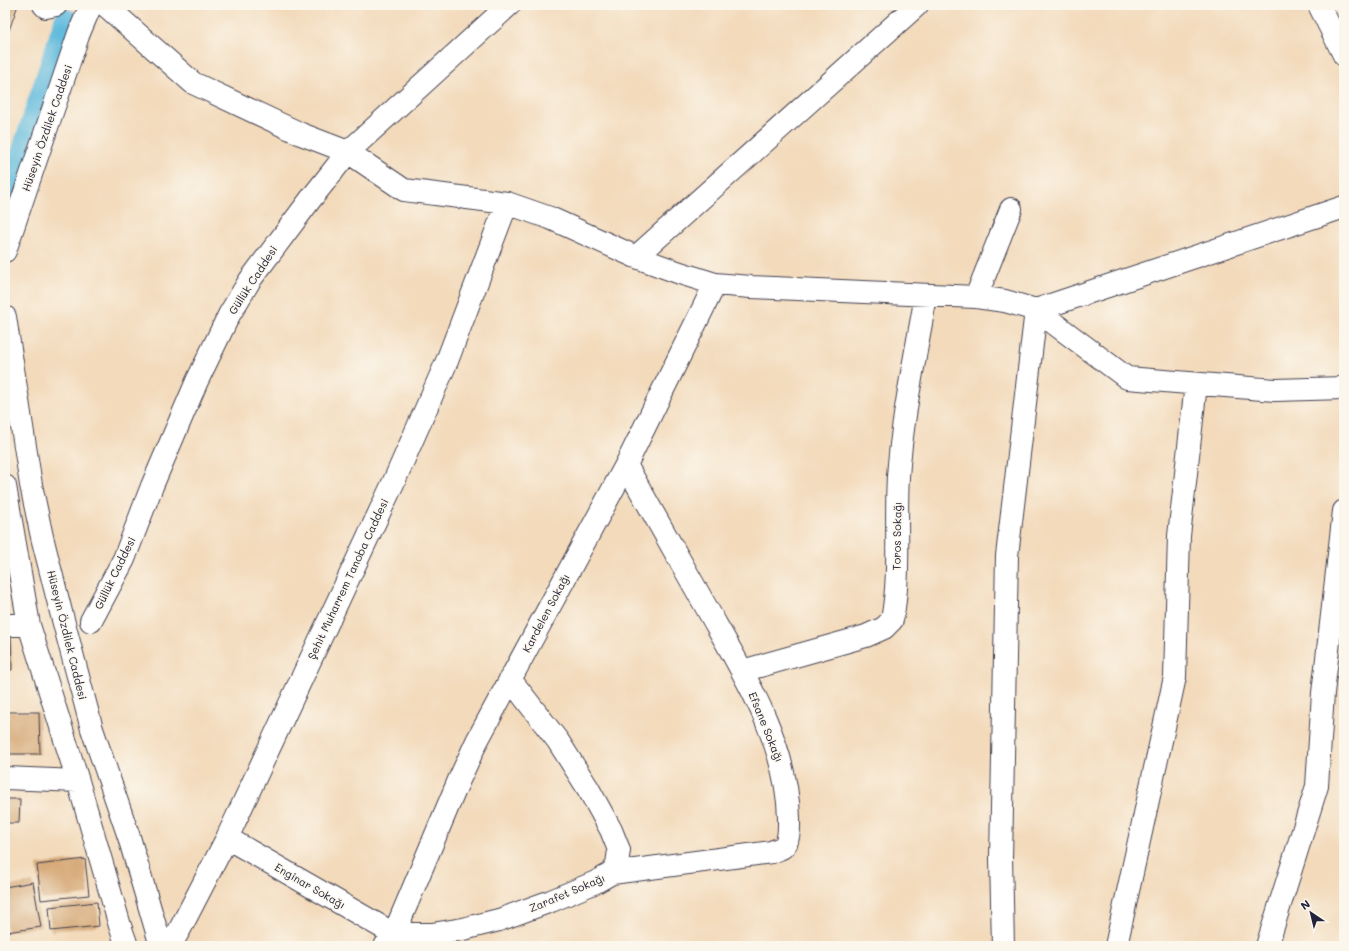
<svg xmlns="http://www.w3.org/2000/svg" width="1349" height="951" viewBox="0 0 1349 951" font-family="Mali,sans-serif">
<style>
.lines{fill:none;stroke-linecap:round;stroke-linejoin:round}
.canal{stroke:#5fbadd;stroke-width:24}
.building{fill:#d6a978}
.minor-casing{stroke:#413e4e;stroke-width:24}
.minor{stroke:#fff;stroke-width:22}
.labels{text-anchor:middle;stroke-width:3;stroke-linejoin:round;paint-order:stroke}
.street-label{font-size:11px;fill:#22223b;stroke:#fbf7ec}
</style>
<rect width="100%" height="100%" fill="#fbf7ec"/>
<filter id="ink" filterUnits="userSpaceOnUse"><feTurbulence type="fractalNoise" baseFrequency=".025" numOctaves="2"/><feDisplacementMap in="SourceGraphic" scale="8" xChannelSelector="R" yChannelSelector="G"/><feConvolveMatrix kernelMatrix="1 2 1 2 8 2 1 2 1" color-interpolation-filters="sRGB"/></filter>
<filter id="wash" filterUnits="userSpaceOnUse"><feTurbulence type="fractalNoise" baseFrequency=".012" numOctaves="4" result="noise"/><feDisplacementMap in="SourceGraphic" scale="16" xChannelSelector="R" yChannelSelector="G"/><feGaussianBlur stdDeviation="0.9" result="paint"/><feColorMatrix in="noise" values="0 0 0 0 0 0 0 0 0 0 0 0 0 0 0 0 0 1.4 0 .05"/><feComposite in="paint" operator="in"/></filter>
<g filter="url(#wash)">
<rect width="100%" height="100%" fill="#f3dabb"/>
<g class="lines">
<path class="canal" d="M5,208L66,21"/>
</g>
<g id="blocks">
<path class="building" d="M5,5H18L8,33L5,32Z
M5,635H11L12,670H5Z
M5,712H39L40,754H5Z
M5,799H20L19,823H5Z
M85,859L89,895L41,900L37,865Z
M33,882L41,927L7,932L5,917V887Z
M97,902L99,926L51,931L49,907Z"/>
</g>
</g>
<g filter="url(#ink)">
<use href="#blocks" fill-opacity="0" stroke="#413e4e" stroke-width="1"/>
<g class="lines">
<g class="minor-casing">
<path id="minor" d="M44,5L46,7L56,5
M105,5L193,83L301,134L348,152L404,190L507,203L550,218L636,257L680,273L715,284L751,287L976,297L1005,301L1036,310L1127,378L1275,390L1344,388
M1319,5L1344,55
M5,251L79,33L91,5
M636,257L917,5
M976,297L1011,209
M5,317L31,485L42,537L61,612L92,729L129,837L161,946
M5,486L29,625L78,781L120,926L127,946
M91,621L124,559L152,486L197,381L229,315L250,280L310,200L348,152L509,5
M5,625H29
M742,671L866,636L884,628L892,620C901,573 895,525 898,477C902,417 916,354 926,295
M5,778L78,781
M227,838L394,934H432L463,929L499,920L551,901L596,882L612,873L617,864L619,850L611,830L589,790L558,741L510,679
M612,873L772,852C775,850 781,849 783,847C790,841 789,826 789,818C787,740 742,671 705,605C679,559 653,512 626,465
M170,946L180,929L227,838L395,479L447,361L507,203
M385,946L394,934L459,780L477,741L626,465L715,284
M1003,946L1001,858L1007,556L1036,310L1344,207
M1116,946L1175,677L1179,536L1196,384
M1267,946L1317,786L1323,693L1344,511"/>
</g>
<use href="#minor" class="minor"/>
</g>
</g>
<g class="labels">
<g class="street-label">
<text transform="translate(47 128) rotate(-71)" y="4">Hüseyin Özdilek Caddesi</text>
<text transform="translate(253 280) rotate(-57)" y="4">Güllük Caddesi</text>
<text transform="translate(897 536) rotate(-89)" y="4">Toros Sokağı</text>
<text transform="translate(115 573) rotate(-64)" y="4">Güllük Caddesi</text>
<text transform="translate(348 579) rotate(-65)" y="4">Şehit Muharrem Tanoba Caddesi</text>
<text transform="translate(546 613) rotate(-62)" y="4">Kardelen Sokağı</text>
<text transform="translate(67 635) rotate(76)" y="4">Hüseyin Özdilek Caddesi</text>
<text transform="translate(766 727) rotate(68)" y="4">Efsane Sokağı</text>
<text transform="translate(310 886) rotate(30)" y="4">Enginar Sokağı</text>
<text transform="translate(567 893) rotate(-23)" y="4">Zarafet Sokağı</text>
</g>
</g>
<rect width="1349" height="951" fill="none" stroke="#fbf7ec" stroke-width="20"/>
<g transform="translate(1311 913) rotate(325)" stroke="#fbf7ec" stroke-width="3" paint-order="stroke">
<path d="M0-3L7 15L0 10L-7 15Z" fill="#22223b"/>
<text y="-6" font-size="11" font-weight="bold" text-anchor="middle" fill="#22223b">N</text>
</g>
</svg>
